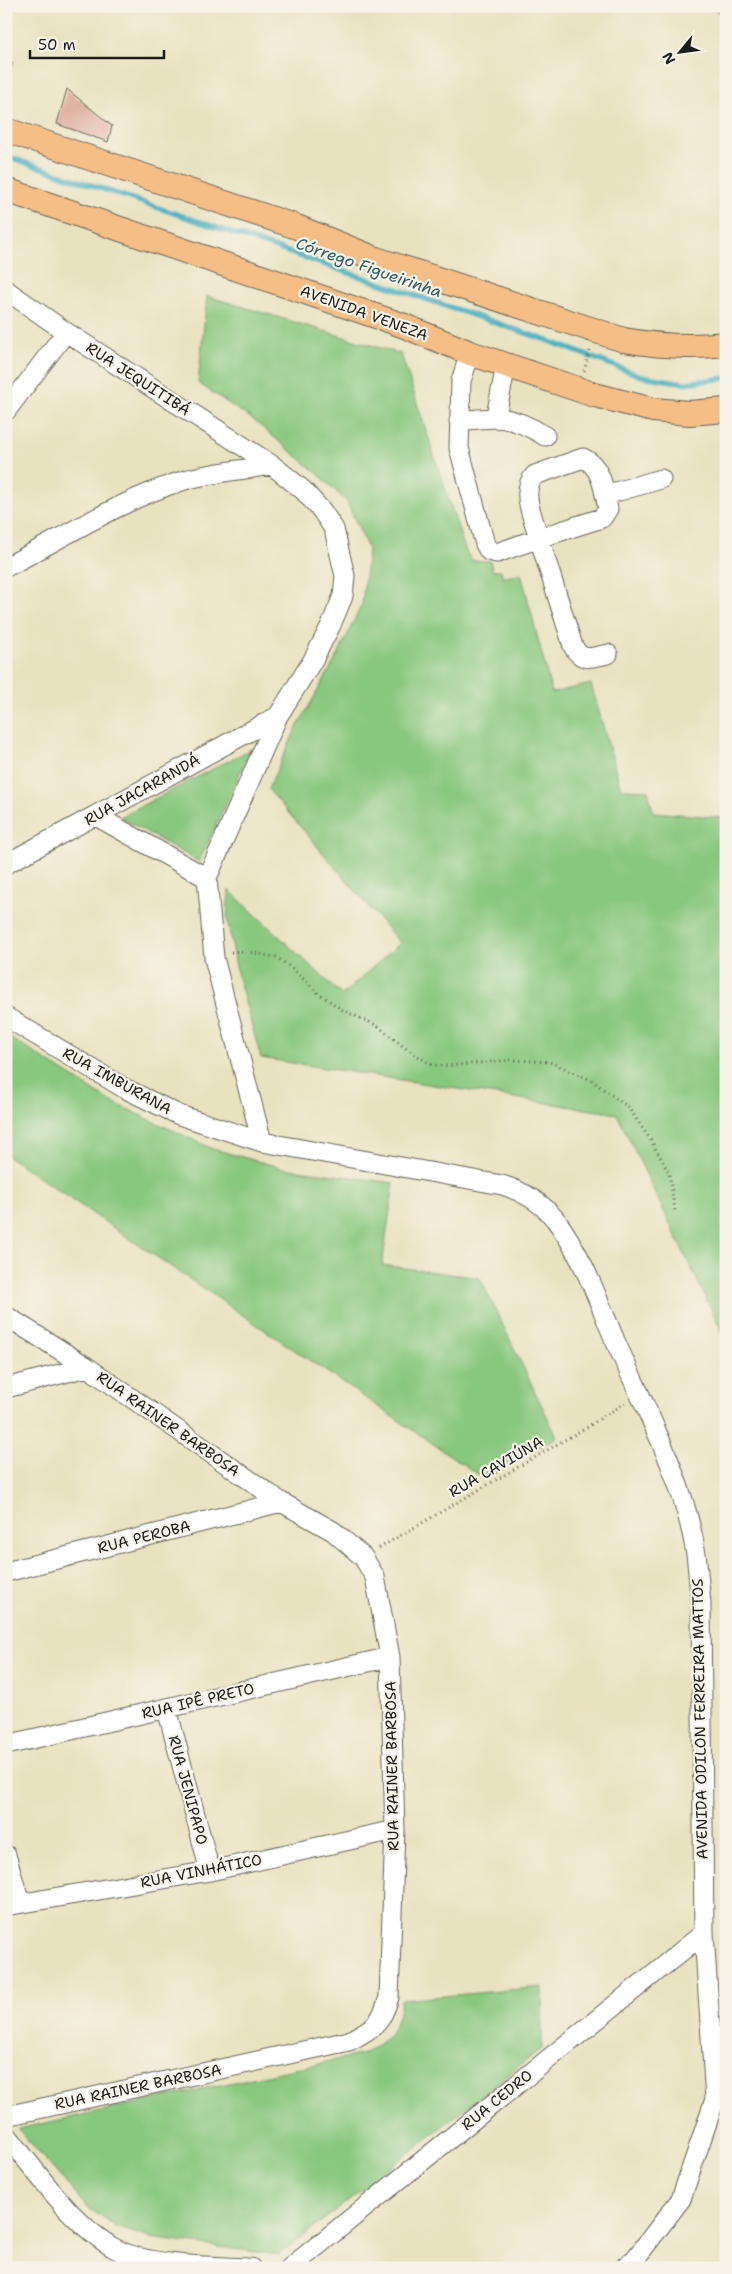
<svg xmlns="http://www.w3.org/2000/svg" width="732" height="2274" viewBox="0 0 732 2274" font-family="'Shantell Sans',sans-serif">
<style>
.green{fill:#88c77e;stroke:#52724d}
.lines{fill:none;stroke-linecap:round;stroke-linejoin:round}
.stream{stroke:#3eabbd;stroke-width:5.5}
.building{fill:#d89f8e}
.minor-casing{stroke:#646155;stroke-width:21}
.major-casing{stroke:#646155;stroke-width:26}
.path{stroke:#646155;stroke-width:3;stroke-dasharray:1 4;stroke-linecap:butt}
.minor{stroke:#fff;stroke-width:19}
.major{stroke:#f6be87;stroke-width:24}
.labels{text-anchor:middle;stroke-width:4.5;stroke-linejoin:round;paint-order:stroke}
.street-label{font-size:15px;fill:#1c1c1c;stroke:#f7f3e8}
.water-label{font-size:16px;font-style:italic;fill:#2b5c64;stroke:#f7f3e8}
</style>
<rect width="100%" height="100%" fill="#f7f3e8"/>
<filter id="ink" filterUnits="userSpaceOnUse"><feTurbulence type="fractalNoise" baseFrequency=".02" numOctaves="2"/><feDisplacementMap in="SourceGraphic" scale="10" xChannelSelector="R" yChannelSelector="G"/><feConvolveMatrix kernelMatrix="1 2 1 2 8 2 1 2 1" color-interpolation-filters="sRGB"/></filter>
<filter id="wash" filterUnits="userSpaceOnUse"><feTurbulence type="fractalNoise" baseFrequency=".0096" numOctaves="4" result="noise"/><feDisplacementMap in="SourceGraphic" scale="20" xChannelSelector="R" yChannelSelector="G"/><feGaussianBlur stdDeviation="1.12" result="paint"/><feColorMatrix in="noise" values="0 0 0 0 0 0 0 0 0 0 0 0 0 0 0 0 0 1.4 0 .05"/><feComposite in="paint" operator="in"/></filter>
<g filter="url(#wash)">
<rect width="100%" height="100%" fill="#e9e2bf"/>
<path class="green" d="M207,296L401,354L466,552L473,561H490L493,571L501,570L503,578L521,573L552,693L591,684L621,789L648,790L653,812L726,818V1340L617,1114L261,1058L238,977L227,917L229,890L342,995L400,943L268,789L296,729L338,655L362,604L368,549L347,502L317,473L252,419L198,383Z
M251,749L199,862L120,817Z
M6,1035L110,1101L213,1149L283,1168L394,1183L382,1265L480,1278L557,1437L485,1479L6,1155Z
M542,1987V2048L279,2255L150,2238L116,2227L87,2207L18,2129L363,2054C388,2041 398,2028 401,2000Z"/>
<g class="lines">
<path class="stream" d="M6,156L546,340L641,376L685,383L726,378"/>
</g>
<g id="blocks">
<path class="building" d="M6,60L13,62L7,81H6Z
M67,89L112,126L108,142L57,124Z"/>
</g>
</g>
<g filter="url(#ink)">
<use href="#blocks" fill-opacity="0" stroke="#646155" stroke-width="1"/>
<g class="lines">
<g class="minor-casing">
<path id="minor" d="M725,6L726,7
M6,290L66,332L272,465L303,490L322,511L334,529L345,576L343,596L331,625L313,660L278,716L207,878L214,958L262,1142L502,1185C522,1191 541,1202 555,1219C582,1254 597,1298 614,1338C644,1407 684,1478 696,1554C698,1570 699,1586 701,1603L704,1933L715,2099L681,2199L635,2259L623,2268
M470,353L461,381L459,448L485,544L489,551L497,553L539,538L573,646C582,663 591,657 608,654
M6,411L66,332
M496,416L506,365
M459,421C497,416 512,415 545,436
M583,458C602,466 604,491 608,509L602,518L539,538C534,519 519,491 535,475Z
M605,495L661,479
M6,567C65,537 122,499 185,480C213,472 243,470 272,465
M96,816L207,878
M6,864L278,716
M6,1017L124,1088L179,1115L262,1142
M6,1316L87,1367L281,1502L333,1531L363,1557L375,1577L390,1657L395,1830L389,1997C381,2025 373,2028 349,2041L6,2116
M6,1388L87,1367
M6,1572L281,1502
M167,1709L210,1871
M6,1745L390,1657
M6,1855L20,1903
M6,1906L210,1871L395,1830
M6,2134C37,2172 73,2226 116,2249C150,2267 213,2266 251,2268
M290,2268L704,1933"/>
</g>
<g class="major-casing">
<path id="major" d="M6,130L297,227L376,259L624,340C658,346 691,348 726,344
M6,190L402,325L470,353L595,395L653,410L689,413L726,410"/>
</g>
<path class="path" d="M584,371L590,351
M231,952L243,951L276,957L293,969L318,993L344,1011L376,1025L407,1049L432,1065L447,1066L512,1060L550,1062L591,1080L628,1107L650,1139L669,1173L675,1211
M379,1548L587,1427L625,1403"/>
<use href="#minor" class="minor"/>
<use href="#major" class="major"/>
</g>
</g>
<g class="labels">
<g class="street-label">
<text transform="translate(364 313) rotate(20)" y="5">AVENIDA VENEZA</text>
<text transform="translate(138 379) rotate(33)" y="5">RUA JEQUITIBÁ</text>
<text transform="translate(142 790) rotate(-29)" y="5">RUA JACARANDÁ</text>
<text transform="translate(117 1081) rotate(29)" y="5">RUA IMBURANA</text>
<text transform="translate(168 1424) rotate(35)" y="5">RUA RAINER BARBOSA</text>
<text transform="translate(496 1467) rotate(-30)" y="5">RUA CAVIÚNA</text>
<text transform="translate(144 1537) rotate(-14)" y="5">RUA PEROBA</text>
<text transform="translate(198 1701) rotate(-13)" y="5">RUA IPÊ PRETO</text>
<text transform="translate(700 1719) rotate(-91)" y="5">AVENIDA ODILON FERREIRA MATTOS</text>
<text transform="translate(392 1766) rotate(-91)" y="5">RUA RAINER BARBOSA</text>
<text transform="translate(188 1790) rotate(75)" y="5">RUA JENIPAPO</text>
<text transform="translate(201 1871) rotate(-11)" y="5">RUA VINHÁTICO</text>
<text transform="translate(138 2087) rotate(-12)" y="5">RUA RAINER BARBOSA</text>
<text transform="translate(497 2100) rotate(-39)" y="5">RUA CEDRO</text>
</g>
<g class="water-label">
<text transform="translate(369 267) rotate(19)" y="6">Córrego Figueirinha</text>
</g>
</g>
<rect width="732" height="2274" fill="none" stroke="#f7f3e8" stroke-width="25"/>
<g transform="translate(680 52) rotate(241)" stroke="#f7f3e8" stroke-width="4" paint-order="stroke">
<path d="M0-4L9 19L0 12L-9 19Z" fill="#1c1c1c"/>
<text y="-8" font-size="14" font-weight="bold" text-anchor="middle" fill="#1c1c1c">N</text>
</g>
<path d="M30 50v8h134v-8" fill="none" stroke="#1c1c1c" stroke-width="2.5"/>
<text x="38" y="50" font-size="15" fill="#1c1c1c" stroke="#f7f3e8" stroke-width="4" paint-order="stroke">50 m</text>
</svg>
